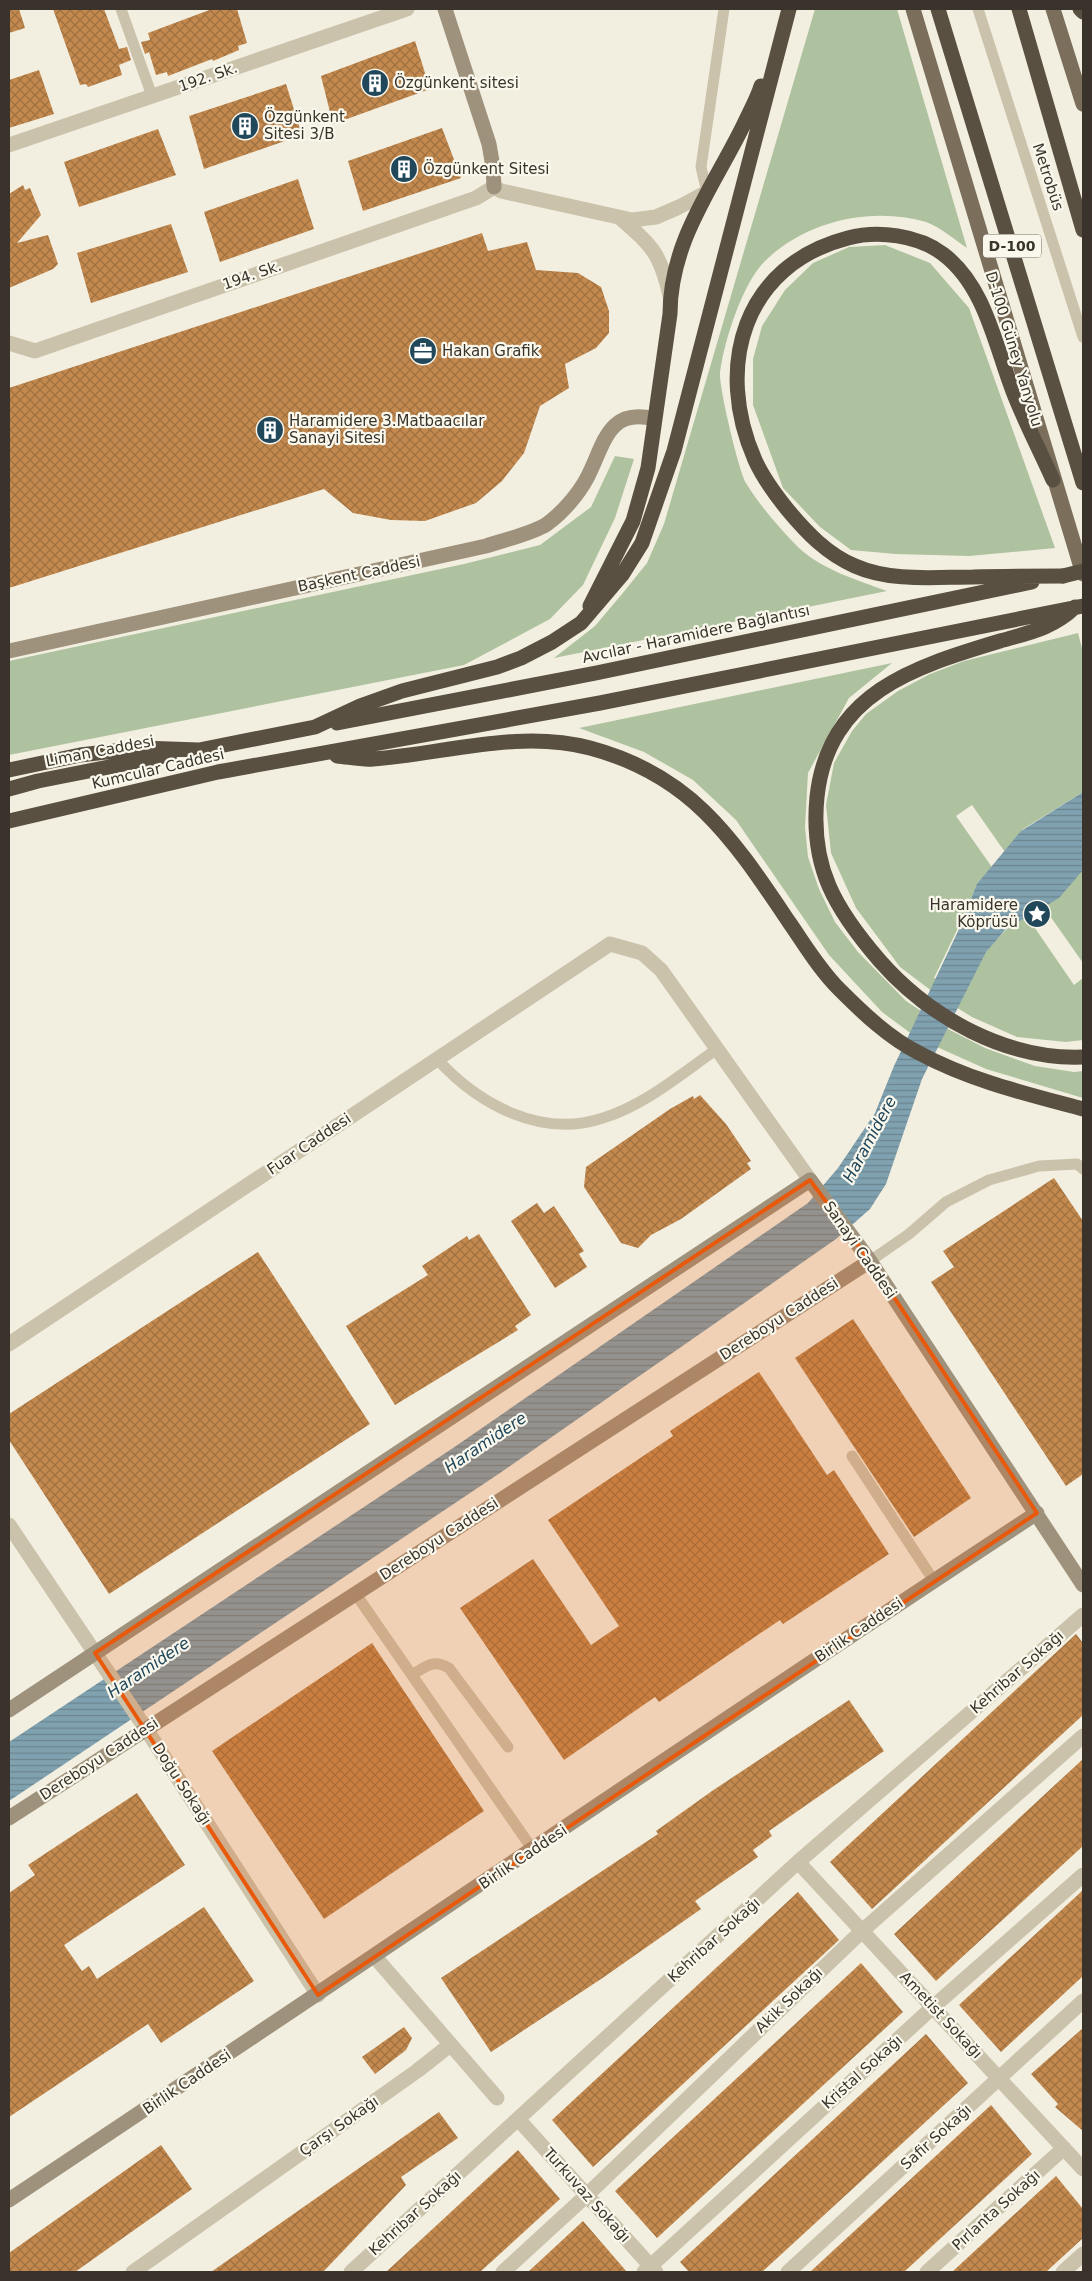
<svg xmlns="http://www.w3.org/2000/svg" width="1092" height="2281" viewBox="0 0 1092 2281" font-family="'DejaVu Sans',sans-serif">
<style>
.green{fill:#aec2a0}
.water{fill:url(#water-rules)}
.building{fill:url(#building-cross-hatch)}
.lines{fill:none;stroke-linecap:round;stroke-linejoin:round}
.lane{stroke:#cbc2ac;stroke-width:11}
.street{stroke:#cbc2ac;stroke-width:15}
.secondary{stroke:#9f927d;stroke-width:15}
.primary{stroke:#7b6f5c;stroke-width:15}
.highway{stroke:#5a5042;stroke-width:15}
.highway-bridge{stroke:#5a5042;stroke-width:15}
.marked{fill:#e8590c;fill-opacity:0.2;stroke:#e8590c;stroke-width:4;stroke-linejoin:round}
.labels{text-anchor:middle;stroke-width:4.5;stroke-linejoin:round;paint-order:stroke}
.shield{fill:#faf8ed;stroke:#736e65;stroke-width:1}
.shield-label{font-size:14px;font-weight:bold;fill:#39332b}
.street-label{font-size:15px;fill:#39332b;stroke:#faf8ed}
.poi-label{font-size:15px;fill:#39332b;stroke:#faf8ed;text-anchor:start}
.water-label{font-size:16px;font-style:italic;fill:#21475b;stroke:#faf8ed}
</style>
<defs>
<pattern id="water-rules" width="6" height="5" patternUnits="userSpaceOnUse" patternTransform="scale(1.25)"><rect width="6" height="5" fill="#80a1b0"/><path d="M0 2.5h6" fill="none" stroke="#6a848f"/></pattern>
<pattern id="building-cross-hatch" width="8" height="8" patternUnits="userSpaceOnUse" patternTransform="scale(1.25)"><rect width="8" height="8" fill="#c3894e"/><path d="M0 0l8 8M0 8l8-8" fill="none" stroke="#9f7141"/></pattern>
</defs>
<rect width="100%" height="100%" fill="#f3efe0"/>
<path class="green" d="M815,9H897L967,248C955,240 940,227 926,222C871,206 805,221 764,262C742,285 724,341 720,373C719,388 739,471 746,483C760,506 780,529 799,548C823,570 857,580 887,591L554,658L595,626L622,594L647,563L664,524Z
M885,245L930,263L969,308L1055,548L969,556L895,554L851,550L820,527L783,488L753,405V359L762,326L785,290L813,263L849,247Z
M615,456L634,459L615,518L583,585L550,619L464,665L9,755V661L464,564L540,545L591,507Z
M1078,633L1083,652V792L1023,829L1007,855L972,805L956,816L1001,880L968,907L934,978L962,990L985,951L1024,912L1074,985L1083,978V1040L1066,1042L1017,1037L972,1017L941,998L900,967L856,908L831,853L826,805L834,763L852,731L866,714L898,691L930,674L964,661Z
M892,663L849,698L808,773L805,827L808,857L819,889L835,922L858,952L906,1001L950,1030L985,1048L1035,1066L1074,1072L1083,1071V1098L986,1069L917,1038L882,1012L829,955L736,820L693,780L644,752L579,728Z
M1083,865V963L1043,906Z"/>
<path class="water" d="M1083,792V870L1059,898L1006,929L986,952L922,1079L886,1184L870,1209L836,1239L500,1473L9,1801V1742L453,1448L808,1203L838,1168L875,1113L894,1066L961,925L977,884L1021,831Z"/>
<path class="building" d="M9,9H19L25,28L9,33Z
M53,9H104L119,49L127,47L131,60L119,65L122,75L88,87L86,84L80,85Z
M212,9H237L247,43L238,46L239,50L213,61L212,59L168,76L167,72L156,75L149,52L145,54L141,42L150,40L148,33Z
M415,41L430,89L333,124L321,76Z
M39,70L54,114L9,128V80Z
M286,84L302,135L204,169L189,116Z
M442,128L461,178L363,211L348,161Z
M158,129L176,175L79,207L64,162Z
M298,179L314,229L220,262L204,212Z
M23,185L25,190L30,188L41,215L17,243L48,235L58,264L53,269L9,288V194Z
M171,224L188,272L91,303L77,253Z
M482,233L488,251L527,242L536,270L578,273L601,287L609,311V333L596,348L565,364L569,388L540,406L524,453L502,481L476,503L425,521L391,520L353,513L324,489L9,588V388Z
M700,1095L726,1124L751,1161L747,1163L751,1169L681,1219L651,1235L638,1248L621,1243L584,1187L586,1167L670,1109L693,1096L694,1099Z
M1054,1178L1083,1221V1474L1066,1486L931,1282L954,1267L943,1251Z
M537,1203L544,1213L554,1206L584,1251L579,1254L587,1267L555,1288L511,1221Z
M479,1234L531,1315L515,1326L518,1330L395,1405L346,1326L428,1275L422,1266L467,1236L469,1240Z
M258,1252L370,1424L109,1594L9,1440V1414Z
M853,1319L971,1498L914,1537L795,1358Z
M759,1372L827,1475L834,1470L889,1554L783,1624L780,1620L659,1702L655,1697L564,1760L460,1608L533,1559L591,1645L619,1626L548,1520L673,1436L670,1431Z
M1076,1634L1083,1643V1715L872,1909L830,1862Z
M372,1643L484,1811L324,1919L212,1751Z
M849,1700L884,1751L769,1831L772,1836L753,1850L758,1857L695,1901L701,1909L604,1977L491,2052L441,1978L658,1834L656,1831L712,1791Z
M1083,1759V1846L936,1981L894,1934Z
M137,1793L185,1865L64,1945L82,1971L89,1966L97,1979L204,1907L254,1981L161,2043L148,2024L9,2117V1893L35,1875L28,1865Z
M1083,1890V1976L1001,2052L959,2005Z
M798,1892L839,1940L593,2167L552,2120Z
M861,1963L903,2012L657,2238L615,2191Z
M404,2027L412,2038L406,2050L375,2074L362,2057Z
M1083,2028V2131L1055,2107L1058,2104L1031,2074Z
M926,2034L968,2083L762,2272H689L680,2262Z
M991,2105L1032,2154L904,2272H810Z
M439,2112L458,2138L401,2177L406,2185L323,2272H211Z
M161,2145L192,2189L75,2272H9V2253Z
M518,2150L560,2199L480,2272H386Z
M1056,2176L1083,2209V2238L1046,2272H952Z
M583,2221L627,2272H528Z"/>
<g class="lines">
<path class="lane" d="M121,9L152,96
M978,9L1083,337
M707,192L701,167L724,9
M437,1059C478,1104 541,1139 603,1118C645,1105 681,1074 717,1049
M870,1261L909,1234L946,1202L989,1180L1039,1166L1077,1164L1083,1169
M852,1456L934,1581
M355,1593L533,1850
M412,1675C426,1666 433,1659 449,1668L508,1747"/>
<path class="street" d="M9,145L407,9
M619,217C652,246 660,252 670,296
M9,343L35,351L476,198L494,187L501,191L632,220L656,217L679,207L707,192
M9,1344L610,944L642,953L661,970L810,1180
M9,1525L146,1729L318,1995
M798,1862L1083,2169
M375,1957L497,2098
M518,2119L656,2272
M133,2272L417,2071L450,2045
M351,2272L798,1862L1083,1615
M503,2272L588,2194L862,1931L1083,1736
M644,2272L933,2007L1083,1875
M788,2272L1083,2001
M927,2272L1064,2148
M1063,2272L1083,2254"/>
<path class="secondary" d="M445,9L489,144L493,167L494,187
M9,651L486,546C503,540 532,534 547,524C562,513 578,495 587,478C604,446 607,407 654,419
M9,1710L810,1180L870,1261L1083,1585
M9,1818L870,1261
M9,2200C352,1972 692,1739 1037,1513"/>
<path class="primary" d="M913,9L1083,574
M1053,9L1083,104"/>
<path class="highway" d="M938,9L1083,483
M1019,9L1083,230
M1080,9L1083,12
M1053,480C1041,453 1027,426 1016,399C996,351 987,287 943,254C918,235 878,230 848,238C743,265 714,367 755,460C763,478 775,494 787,509C807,533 827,554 855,566C891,582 935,577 973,577C1003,576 1033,576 1063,576
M590,606L633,521L648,468L670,314C670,241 714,186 744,124C750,111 757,99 761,86
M1075,607C1054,628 1028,633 1000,641C914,667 828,693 817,797C810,867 835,909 880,961C930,1018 1007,1060 1083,1057
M337,723L596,673L1032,582
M337,756C349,757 361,760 373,759C445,754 518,729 590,748C692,775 733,839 789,922C805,945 819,969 839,989C863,1013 889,1038 919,1053C971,1081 1027,1094 1083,1109
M9,770L80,755L141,748L199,750L315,727L360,706L402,691L497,667L521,658L552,642L581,623L622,575L642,543L674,451L789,9
M9,789L38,781L170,755
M9,821L218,772L600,703L1083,606"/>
<path class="highway-bridge" d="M1063,576L1083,571"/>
</g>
<path class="marked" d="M810,1180L870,1261L1037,1513L318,1995L95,1653Z"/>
<defs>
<g id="building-disc" transform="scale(1.4375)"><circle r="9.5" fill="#21475b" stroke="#faf8ed"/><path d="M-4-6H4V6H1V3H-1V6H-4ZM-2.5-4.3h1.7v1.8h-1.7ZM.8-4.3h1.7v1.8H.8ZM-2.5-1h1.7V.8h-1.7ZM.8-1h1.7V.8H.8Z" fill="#fff"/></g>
<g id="office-disc" transform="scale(1.4375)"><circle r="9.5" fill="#21475b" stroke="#faf8ed"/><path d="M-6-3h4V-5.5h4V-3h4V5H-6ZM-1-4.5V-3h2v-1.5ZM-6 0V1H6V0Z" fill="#fff"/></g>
<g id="sight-disc" transform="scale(1.4375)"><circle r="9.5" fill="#21475b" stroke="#faf8ed"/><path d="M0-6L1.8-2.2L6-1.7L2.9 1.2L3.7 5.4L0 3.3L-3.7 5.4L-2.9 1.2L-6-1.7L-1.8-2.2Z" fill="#fff"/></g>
</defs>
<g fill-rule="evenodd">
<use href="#building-disc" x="375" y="83"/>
<use href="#building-disc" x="245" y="126"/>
<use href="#building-disc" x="404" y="169"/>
<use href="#office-disc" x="423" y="351"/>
<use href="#building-disc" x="270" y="430"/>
<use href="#sight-disc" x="1037" y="914"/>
</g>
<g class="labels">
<rect class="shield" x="983" y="234.5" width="58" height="23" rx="4"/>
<g class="shield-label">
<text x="1012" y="251">D-100</text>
</g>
<g class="street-label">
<text transform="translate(208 77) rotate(-19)" y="5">192. Sk.</text>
<text transform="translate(1048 177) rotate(72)" y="5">Metrobüs</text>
<text transform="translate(252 275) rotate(-19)" y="5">194. Sk.</text>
<text transform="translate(1014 349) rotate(73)" y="5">D-100 Güney Yanyolu</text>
<text transform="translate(359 574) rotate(-12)" y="5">Başkent Caddesi</text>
<text transform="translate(696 634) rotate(-12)" y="5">Avcılar - Haramidere Bağlantısı</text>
<text transform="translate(100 751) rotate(-11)" y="5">Liman Caddesi</text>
<text transform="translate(158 769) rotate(-13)" y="5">Kumcular Caddesi</text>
<text transform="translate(309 1144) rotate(-34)" y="5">Fuar Caddesi</text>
<text transform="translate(860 1250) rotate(55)" y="5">Sanayi Caddesi</text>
<text transform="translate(779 1319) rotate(-33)" y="5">Dereboyu Caddesi</text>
<text transform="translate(439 1539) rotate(-33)" y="5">Dereboyu Caddesi</text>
<text transform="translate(859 1630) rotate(-34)" y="5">Birlik Caddesi</text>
<text transform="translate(1017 1672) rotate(-41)" y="5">Kehribar Sokağı</text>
<text transform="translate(99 1759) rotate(-33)" y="5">Dereboyu Caddesi</text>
<text transform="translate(182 1784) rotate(57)" y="5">Doğu Sokağı</text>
<text transform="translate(523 1857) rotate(-34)" y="5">Birlik Caddesi</text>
<text transform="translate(714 1940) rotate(-42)" y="5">Kehribar Sokağı</text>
<text transform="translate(789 2000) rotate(-44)" y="5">Akik Sokağı</text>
<text transform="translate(941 2015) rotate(47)" y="5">Ametist Sokağı</text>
<text transform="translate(862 2072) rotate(-42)" y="5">Kristal Sokağı</text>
<text transform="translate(187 2082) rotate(-34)" y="5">Birlik Caddesi</text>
<text transform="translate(339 2126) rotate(-35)" y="5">Çarşı Sokağı</text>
<text transform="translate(936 2137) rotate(-42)" y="5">Safir Sokağı</text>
<text transform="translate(587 2195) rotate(48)" y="5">Turkuvaz Sokağı</text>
<text transform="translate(996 2210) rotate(-42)" y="5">Pırlanta Sokağı</text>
<text transform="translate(415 2213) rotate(-42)" y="5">Kehribar Sokağı</text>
</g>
<g class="poi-label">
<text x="394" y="88">Özgünkent sitesi</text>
<text x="264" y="122">Özgünkent<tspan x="264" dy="17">Sitesi 3/B</tspan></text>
<text x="423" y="174">Özgünkent Sitesi</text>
<text x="442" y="356">Hakan Grafik</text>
<text x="289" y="426">Haramidere 3.Matbaacılar<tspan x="289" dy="17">Sanayi Sitesi</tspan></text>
<text x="1018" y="910" text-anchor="end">Haramidere<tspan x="1018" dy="17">Köprüsü</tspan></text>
</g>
<g class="water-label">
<text transform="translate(869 1139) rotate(-62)" y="6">Haramidere</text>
<text transform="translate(485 1442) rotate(-34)" y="6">Haramidere</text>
<text transform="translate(148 1667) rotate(-34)" y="6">Haramidere</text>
</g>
</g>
<rect width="1092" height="2281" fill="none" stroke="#39332b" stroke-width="20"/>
</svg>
